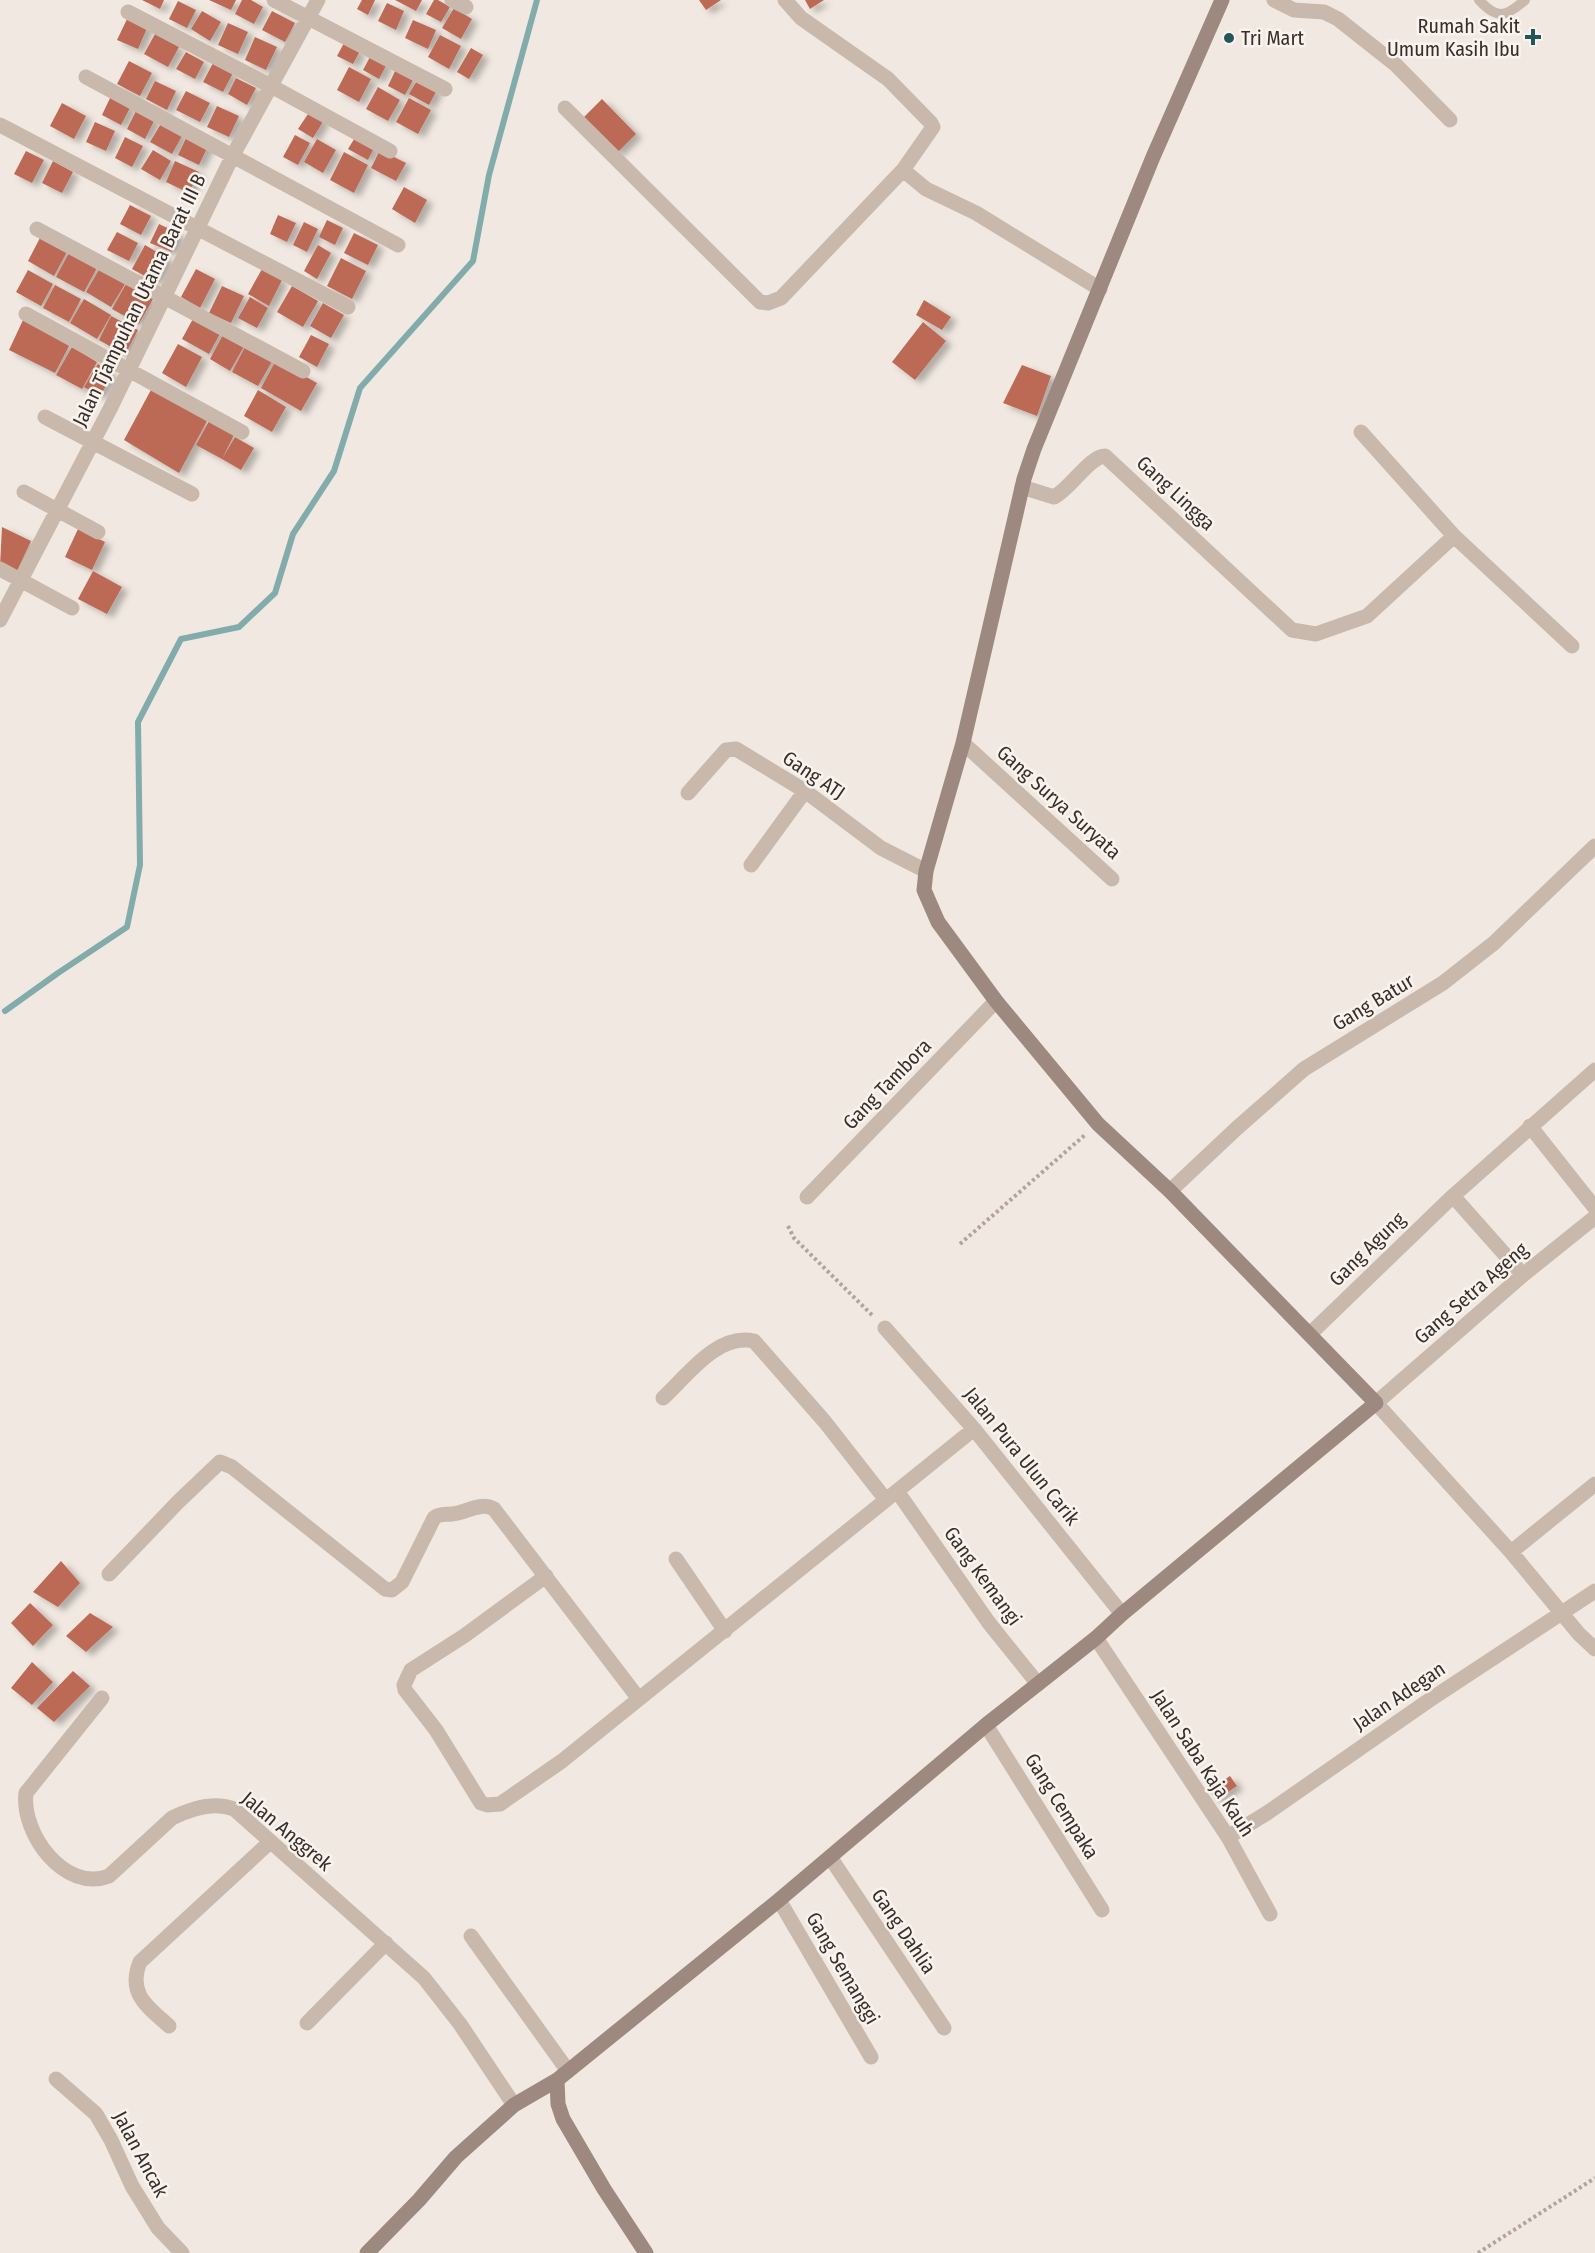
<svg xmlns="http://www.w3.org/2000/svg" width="1595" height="2253" viewBox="0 0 1595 2253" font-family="'Fira Sans Condensed',sans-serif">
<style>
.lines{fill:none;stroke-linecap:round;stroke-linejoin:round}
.stream{stroke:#82acac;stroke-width:6}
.building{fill:#bc6a54;filter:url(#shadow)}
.path{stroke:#b5a398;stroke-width:4;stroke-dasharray:3 3;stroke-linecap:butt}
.lane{stroke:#c9b9ad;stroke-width:10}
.street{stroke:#c9b9ad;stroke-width:15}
.secondary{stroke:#9d897f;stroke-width:15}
.poi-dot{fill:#245557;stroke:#f9f3ed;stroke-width:2}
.labels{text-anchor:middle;stroke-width:5;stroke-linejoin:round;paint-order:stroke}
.poi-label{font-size:20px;fill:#382f2b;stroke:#f9f3ed;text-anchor:end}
.street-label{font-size:20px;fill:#382f2b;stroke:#f9f3ed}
</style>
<defs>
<filter id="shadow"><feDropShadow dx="6" dy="4" stdDeviation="3" flood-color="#0004"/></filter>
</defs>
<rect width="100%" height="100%" fill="#f1e9e1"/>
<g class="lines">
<path class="stream" d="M5,1011L58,973L127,927L140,865L138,722L181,639L239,627L275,593L293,534L334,471L360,388L473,261L489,175L537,0"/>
</g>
<path class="building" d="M142,0H164L160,9Z
M209,0H236L231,10Z
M242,0H251L263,7L254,24L235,14Z
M362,0H375L368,15L357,9Z
M395,0H422L416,11Z
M434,0H438L450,7L441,22L426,14Z
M699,0H721L706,10Z
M805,0H824L810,9Z
M178,1L196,10L187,28L169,19Z
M387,3L404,11L396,30L378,21Z
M454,8L472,19L461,39L442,28Z
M202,11L221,22L210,41L191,29Z
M272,11L295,23L285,42L262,30Z
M128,17L148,26L138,49L117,40Z
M413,20L436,30L428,49L405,38Z
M228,23L248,32L238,54L218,45Z
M155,34L179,47L168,67L144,54Z
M440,35L461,46L449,69L428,57Z
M255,37L277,47L266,70L245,60Z
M344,43L360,51L353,64L337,56Z
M471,48L483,55L469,79L457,72Z
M186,52L204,62L195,79L176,69Z
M371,55L387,64L379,79L363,70Z
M129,61L152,73L140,96L117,84Z
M213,63L233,73L223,92L203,82Z
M349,67L371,79L359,102L337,90Z
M396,69L414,78L405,95L388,86Z
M236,78L256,88L247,105L228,94Z
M418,79L437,90L429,105L409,94Z
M155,81L176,91L167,110L146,99Z
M378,87L400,100L388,121L366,109Z
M186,91L210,103L200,122L176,110Z
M111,96L131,106L121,125L102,115Z
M409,98L431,110L418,134L396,122Z
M602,99L636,134L617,153L582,119Z
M62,103L86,116L74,139L50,126Z
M217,106L239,116L229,137L207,127Z
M137,109L155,119L145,139L127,129Z
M310,111L324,120L313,138L298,129Z
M95,122L115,131L106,151L86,142Z
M162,122L183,134L172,154L150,142Z
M188,134L209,144L199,165L178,155Z
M295,135L310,143L298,165L283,157Z
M356,136L375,146L368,160L348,149Z
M125,137L143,146L132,167L115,158Z
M317,139L336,150L323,173L304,162Z
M153,150L171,161L160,180L141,169Z
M380,150L406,163L396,181L371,168Z
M26,151L44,160L32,183L14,174Z
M344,152L368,165L354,193L330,180Z
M53,161L73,172L62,193L42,183Z
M175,161L199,172L189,193L166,182Z
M404,187L427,200L415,223L392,209Z
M130,205L151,216L141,235L120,224Z
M278,215L296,223L287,242L270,234Z
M327,220L343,228L335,245L319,237Z
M304,222L318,229L307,252L293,245Z
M159,224L180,234L172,252L150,243Z
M117,232L138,243L129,261L107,250Z
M354,233L378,245L368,265L344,253Z
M41,236L68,250L54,276L28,261Z
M145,245L169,259L156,282L132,269Z
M318,245L331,253L317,279L304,271Z
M70,251L98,266L84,292L56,277Z
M341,258L366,271L352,299L327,286Z
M100,268L125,284L111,307L86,292Z
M196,269L215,279L200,308L181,297Z
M262,269L282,280L269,306L248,294Z
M28,270L53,284L41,306L16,292Z
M126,284L153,299L139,324L112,309Z
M55,285L81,299L69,322L43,308Z
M222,286L244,296L231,323L209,313Z
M292,286L318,301L303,327L277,312Z
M250,297L268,308L257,328L238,318Z
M84,299L111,315L97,339L70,323Z
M924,300L951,317L942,330L916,315Z
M323,303L344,315L331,338L310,326Z
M195,315L222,330L209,354L182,339Z
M111,316L138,330L125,355L99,340Z
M23,320L70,344L55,373L9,350Z
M923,322L946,341L915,380L892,362Z
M225,331L246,343L230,371L210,359Z
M311,335L329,344L317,367L299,357Z
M247,343L274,358L258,386L232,372Z
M178,344L202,357L186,387L162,373Z
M72,347L97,362L82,389L56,375Z
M276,360L317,383L301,411L261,388Z
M98,364L113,374L100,396L84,387Z
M1022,365L1051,376L1037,416L1003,403Z
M152,388L207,421L179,473L124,440Z
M258,390L286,407L272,432L244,416Z
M209,421L234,435L222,459L196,445Z
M235,437L254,448L241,470L222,459Z
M2,527L31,541L16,573L0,566Z
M78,529L105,542L92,570L65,557Z
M93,571L122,587L107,614L78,599Z
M61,1561L80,1583L58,1607L33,1592Z
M30,1603L53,1625L33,1646L11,1623Z
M90,1613L113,1627L86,1652L66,1636Z
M32,1662L53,1682L32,1705L11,1688Z
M73,1671L90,1686L54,1722L37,1708Z
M1230,1776L1237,1786L1216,1800L1209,1790Z"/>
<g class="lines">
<path class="path" d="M788,1226L794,1238L874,1317
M960,1244L1086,1134
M1478,2253L1595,2178"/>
<path class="lane" d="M1479,0C1497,20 1506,17 1525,0"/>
<path class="street" d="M274,0L445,89
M452,0L466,7
M1274,0L1294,10L1324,12L1338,19L1395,64L1450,120
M128,12L271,86L390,151
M86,77L398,245
M565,108L760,302L768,303L781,298L903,170L933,127L931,123L888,79L801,18L785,0
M0,125L348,307
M903,170L926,189L976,213L1100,289
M37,229L303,371
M26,314L242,432
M45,417L192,494
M1361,432L1454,536L1572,646
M1022,487L1054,497C1070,489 1090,456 1105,456L1292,630L1316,634L1367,616L1454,536
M24,492L98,532
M0,569L72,608
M0,620L111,407L233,155L318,0
M963,743L1112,879
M688,793L726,750L736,749L805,791L881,848L926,871
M751,865L805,791
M1530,1126L1595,1208
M1170,1191L1237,1128L1304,1069L1443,983L1494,943L1595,846
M1453,1196L1523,1275
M807,1197L996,1001
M1595,1217L1523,1275L1376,1403L1511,1552L1579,1634L1595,1649
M885,1328L974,1429L1122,1614
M1311,1333L1453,1196L1595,1070
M663,1398C687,1376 717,1333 754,1341L825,1422L886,1500
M897,1491L989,1623L1038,1684
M1511,1552L1595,1484
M676,1559L725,1631
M109,1574L178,1502L220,1462L232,1467L385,1589L392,1590L402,1582L434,1518C440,1513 445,1515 452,1514C466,1513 481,1501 494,1509L639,1699
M546,1576L464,1636L411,1670L404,1685L405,1690L436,1730L481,1803L487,1805L500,1804L562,1761L974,1429
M1096,1638L1228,1837L1270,1914
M102,1698L26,1793C21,1834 65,1893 109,1876L172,1818C190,1809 214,1801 234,1809L424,1978L460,2024L514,2105
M986,1725L1102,1910
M1228,1837L1267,1813L1428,1701L1595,1591
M830,1857L944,2028
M779,1900L871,2057
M471,1936L568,2071
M307,2023L386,1943
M169,2026C148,2007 127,1994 140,1962L270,1842
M56,2079L96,2114L111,2140L132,2186L158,2228L182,2253"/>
<path class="secondary" d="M557,2080L558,2104L563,2119L604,2189L646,2253
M367,2253L419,2200L456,2157L514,2105L557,2080L779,1900L986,1725L1096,1638L1122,1614L1376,1403L1170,1191L1098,1124L996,1001L938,922L924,890L926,871L963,743L1024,479L1034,449L1153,157L1222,0"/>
</g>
<g class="poi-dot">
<path d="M1530 28h6v6h6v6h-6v6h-6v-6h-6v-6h6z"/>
<circle cx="1229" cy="38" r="6"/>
</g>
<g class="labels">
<g class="poi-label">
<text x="1520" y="33">Rumah Sakit<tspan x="1520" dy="23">Umum Kasih Ibu</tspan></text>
<text x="1241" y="45" text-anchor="start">Tri Mart</text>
</g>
<g class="street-label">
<text transform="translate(139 300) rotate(-64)" y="7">Jalan Tjampuhan Utama Barat III B</text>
<text transform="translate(1176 493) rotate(43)" y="7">Gang Lingga</text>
<text transform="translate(814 775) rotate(34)" y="7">Gang ATJ</text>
<text transform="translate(1059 802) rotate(42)" y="7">Gang Surya Suryata</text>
<text transform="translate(1373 1002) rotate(-31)" y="7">Gang Batur</text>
<text transform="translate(887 1084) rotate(-46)" y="7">Gang Tambora</text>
<text transform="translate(1367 1249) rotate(-44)" y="7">Gang Agung</text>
<text transform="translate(1471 1293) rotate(-41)" y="7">Gang Setra Ageng</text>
<text transform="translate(1022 1456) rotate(51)" y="7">Jalan Pura Ulun Carik</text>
<text transform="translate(983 1576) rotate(54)" y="7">Gang Kemangi</text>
<text transform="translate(1399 1696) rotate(-34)" y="7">Jalan Adegan</text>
<text transform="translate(1203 1763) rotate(57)" y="7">Jalan Saba Kaja Kauh</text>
<text transform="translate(1062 1806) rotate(58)" y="7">Gang Cempaka</text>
<text transform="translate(287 1831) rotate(40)" y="7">Jalan Anggrek</text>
<text transform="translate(904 1931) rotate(56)" y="7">Gang Dahlia</text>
<text transform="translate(843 1968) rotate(60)" y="7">Gang Semanggi</text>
<text transform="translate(141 2154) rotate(62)" y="7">Jalan Ancak</text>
</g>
</g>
</svg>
